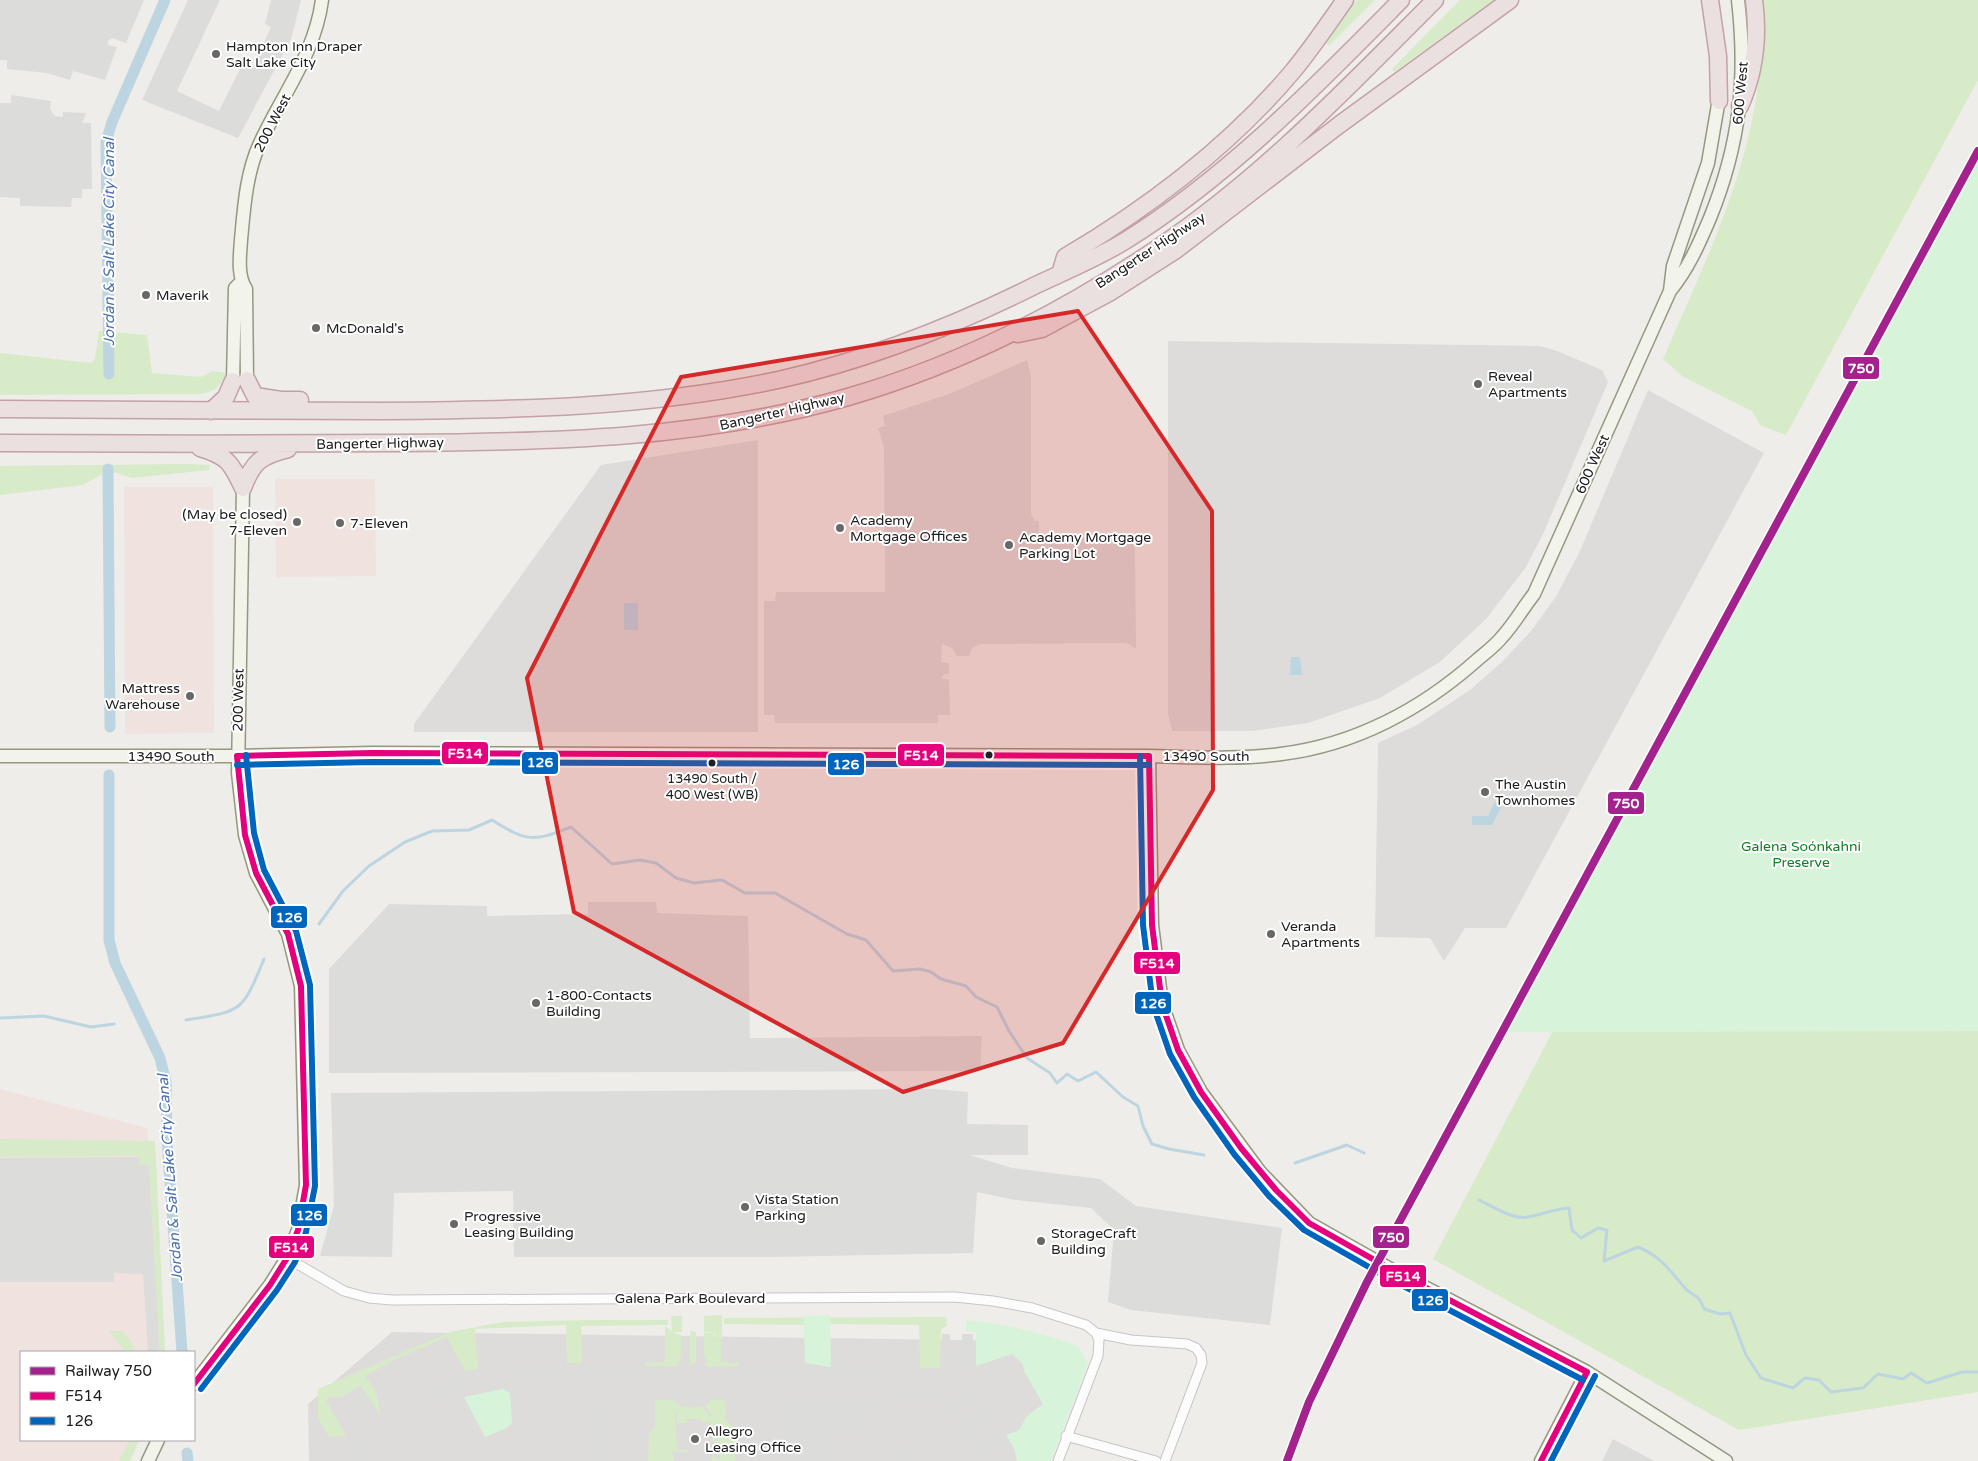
<svg xmlns="http://www.w3.org/2000/svg" width="1978" height="1461" viewBox="0 0 1978 1461" font-family="'Varela Round',sans-serif">
<style>
.residential{fill:#dddcda}
.commercial{fill:#f0e3df}
.religious{fill:#dcdcda}
.grass{fill:#d7ebc8}
.park{fill:#d7f4db}
.water{fill:#bdd5e1}
.lines{fill:none;stroke-linecap:round;stroke-linejoin:round}
.stream{stroke:#bdd5e1;stroke-width:3}
.canal{stroke:#bdd5e1;stroke-width:11}
.street-casing{stroke:#c7c6c5;stroke-width:11}
.secondary-casing{stroke:#949880;stroke-width:15}
.highway-casing{stroke:#c3a1a6;stroke-width:19}
.street{stroke:#fcfcfc;stroke-width:9}
.secondary{stroke:#f2f4ec;stroke-width:12}
.highway{stroke:#ebe0e0;stroke-width:16}
.bus-1-casing{stroke:#fff;stroke-width:10}
.bus-2-casing{stroke:#fff;stroke-width:10}
.bus-1{stroke:#e5007d;stroke-width:6}
.bus-2{stroke:#0065bd;stroke-width:6}
.rail-1-casing{stroke:#fff;stroke-width:11}
.rail-1{stroke:#a4228e;stroke-width:8}
.marked{fill:#d62828;fill-opacity:0.2;stroke:#d62828;stroke-width:4;stroke-linejoin:round}
.poi-dot{fill:#686866;stroke:#fff;stroke-width:2}
.bus-dot{fill:#202020;stroke:#fff;stroke-width:2}
.labels{text-anchor:middle;stroke-width:4;stroke-linejoin:round;paint-order:stroke}
.bus-label{font-size:13px;fill:#202020;stroke:#fff}
.poi-label{font-size:14px;fill:#202020;stroke:#fff;text-anchor:start}
.street-label{font-size:14px;fill:#202020;stroke:#fff}
.park-label{font-size:14px;fill:#0d7f24;stroke:#fff}
.water-label{font-size:15px;font-style:italic;fill:#4c72b0;stroke:#fff}
.line-badge{stroke:#fff;stroke-width:2}
.badge-label{font-size:14px;text-anchor:middle;font-weight:bold;fill:#fff}
</style>
<rect width="100%" height="100%" fill="#eeede9"/>
<path class="residential" d="M1168,341L1540,346L1557,351L1602,370L1608,382L1544,532L1526,567L1486,619L1440,662L1380,698L1308,723L1252,731H1172L1168,713Z
M1648,390L1764,453L1506,928H1465L1444,961L1430,938L1375,937L1378,743L1417,725L1470,690L1503,661L1531,631L1557,595L1580,551Z
M758,440V732H414V724L601,465Z
M392,1332L1035,1341L1070,1357L1034,1461H309L308,1404Z"/>
<path class="commercial" d="M275,479H375L376,576L276,577Z
M213,487L214,733L125,734L124,487Z
M0,1089L147,1128L165,1352H21V1440H140L130,1461H0Z"/>
<path class="religious" d="M0,0H144L126,43L112,38L108,41V45L117,47L105,80L73,71L70,80L47,73L7,69V60H0Z
M188,0H220L177,91L219,111L242,65L252,69L271,27L265,24L271,0H301L291,39L238,138L142,100Z
M11,95L51,101L50,109L55,116L63,117V112L86,113L82,123H91L92,189H82V198H72L71,207L20,206V198L0,197V103H11Z
M1027,360L1031,376V514L1035,521H1039V534H1032L1031,537L1133,538L1135,552L1136,649L1129,644L1124,643L981,644L973,647L969,656H957L952,648L942,644L941,662L949,663V674H944L941,678L949,680L950,715H938V723H775L774,715H764V601H775L776,592H885L884,448L878,428L885,426L883,416L949,394Z
M588,902H656L657,913L748,916L750,1038L982,1036L980,1071L329,1073V969L389,904L487,906V916L588,914Z
M935,1089L968,1092L967,1124L1028,1125V1155H970L1012,1168L1100,1179L1136,1206L1282,1228L1270,1325L1131,1310L1108,1302L1114,1230L1091,1208L1015,1200L977,1192L973,1253L773,1257H514L513,1191L394,1193L392,1257L320,1256L334,1206L331,1093Z
M139,1157V1165H149L160,1352H148L143,1274L114,1273V1282H0V1158Z
M942,1334H950L951,1364H942Z
M962,1334H973V1373L962,1372Z
M517,1368H592V1377H517Z
M594,1368H665V1377H594Z
M718,1368H790V1378H718Z
M794,1369L885,1370V1378H794Z
M460,1378L464,1386L428,1402L425,1394Z
M361,1389L380,1418L371,1423L354,1394Z
M706,1389L712,1394L710,1396L704,1403L692,1405L677,1399L673,1394L680,1390L684,1395L693,1397L701,1395Z
M894,1389H940V1398L894,1397Z
M969,1390L989,1419L982,1424L962,1395Z
M949,1394L991,1455L984,1460L942,1399Z
M872,1397H881V1414H872Z
M538,1398H547V1461H538Z
M852,1398H862V1437H853Z
M778,1400H807L808,1461H777Z
M817,1401H848L849,1435H830V1461H818Z
M598,1403L608,1404V1461H597Z
M991,1421L1010,1449L1003,1454L984,1426Z
M356,1439H366L367,1461H356Z
M1613,1439L1647,1457L1654,1461H1602Z
M557,1445H566V1461H557Z
M904,1445H913V1461H904Z"/>
<path class="grass" d="M1357,0H1375L1329,46L1326,43Z
M1460,0H1494L1394,72L1392,69Z
M1759,0H1978V80L1786,435L1760,425L1752,411L1682,376L1663,359C1712,246 1773,127 1759,0Z
M1978,223V1392L1739,1430L1433,1259Z
M99,331L147,335L152,373L201,377L212,371L226,373C222,386 213,392 201,394L0,395V353L91,363L95,359Z
M188,464L210,465L209,470L132,478L117,473L106,472L83,485L0,495V466Z
M0,1139L155,1141L165,1352H160L149,1165H139V1156L0,1157Z
M722,1315V1339L714,1340L721,1341V1362L739,1363L737,1366L707,1367L704,1354V1333H713L714,1337L715,1333L704,1332V1316Z
M671,1316H682V1332H673L681,1335V1354L678,1366H646V1363L665,1362V1326L672,1331Z
M946,1317L947,1326L941,1329L940,1368H920L919,1325L830,1324L813,1363H805L804,1325L724,1324V1318Z
M590,1320H668V1325L581,1326L582,1363H567L566,1325L475,1329L478,1369L465,1371L447,1337L394,1360L365,1376L376,1392L381,1416L361,1386L341,1397H331L326,1400L346,1436L329,1437L318,1418V1389L450,1332L503,1322Z
M109,1331H123L133,1344L134,1352H125Z
M690,1331L696,1332V1362L690,1365Z
M655,1400H673L681,1406L678,1410L683,1406L695,1408L702,1406L710,1417L711,1413L704,1406L712,1400H725L726,1421L735,1429V1461H712V1456L719,1460L723,1459L720,1458V1442H713V1435L710,1434V1419L709,1422H701V1419H687V1423H677L676,1410L675,1412L677,1450H687V1453L672,1451L674,1461H648L649,1434L655,1426Z
M130,1440H139L130,1461H119Z"/>
<path class="park" d="M1978,159V1031L1503,1032Z
M830,1315L831,1367L805,1363L804,1316Z
M966,1320C1006,1324 1041,1332 1078,1346L1088,1363L1051,1461H1017L1014,1448L1006,1435L1019,1430L1026,1417L1043,1404L1024,1371L1023,1364L1012,1354L976,1366V1332L966,1331Z
M503,1389L510,1393L512,1423L505,1429L485,1437L464,1397Z"/>
<path class="water" d="M624,603H638V630H624Z
M1291,657H1300L1302,675H1290Z
M1499,801L1501,808L1492,825H1472V816H1488L1494,803Z"/>
<g class="lines">
<path class="stream" d="M319,924L343,891L369,866L405,842L432,831L469,830L492,820C527,842 533,842 571,827L612,864L640,860L656,863L676,878L694,883L722,880L745,893H775L847,934L866,940L893,971L920,969L931,972L941,979L966,986L976,997L997,1007L1009,1031L1027,1058L1050,1073L1057,1083L1067,1074L1078,1081L1096,1072L1123,1097L1138,1106L1143,1126L1152,1144L1169,1149L1204,1155
M0,1018L44,1016L91,1027L114,1024
M186,1020C242,1011 242,1013 264,959
M1295,1163L1347,1145L1364,1153
M1479,1200C1492,1206 1513,1220 1527,1217C1542,1215 1553,1209 1569,1208L1572,1230L1581,1238L1598,1228L1607,1230L1604,1261L1638,1247C1660,1256 1669,1269 1684,1287C1693,1298 1698,1292 1704,1309L1720,1314L1730,1313L1746,1355L1761,1378L1793,1388L1805,1378L1819,1380L1831,1392L1863,1388L1878,1374L1903,1379L1911,1373L1927,1383L1962,1372H1978"/>
<path class="canal" d="M109,374L106,142L112,122L165,0
M108,469L110,727
M109,775V940L115,963L160,1058L166,1082L167,1139L182,1352
M187,1453L188,1461"/>
<g class="street-casing">
<path id="street" d="M287,1258L344,1291L369,1298L392,1300L955,1297L993,1301L1032,1308L1086,1325L1096,1333L1131,1340L1187,1344L1196,1348L1201,1355L1202,1363L1165,1461
M1066,1436L1156,1461
M1058,1461L1098,1356L1099,1340L1096,1333"/>
</g>
<g class="secondary-casing">
<path id="secondary" d="M1670,291L1673,266L1708,163L1720,93
M247,380L246,289C237,276 240,255 241,240C244,208 246,173 260,143C282,95 315,54 322,0
M233,381L235,288L241,282
M0,756H237L372,753L1149,756C1193,757 1237,760 1281,754C1355,745 1422,709 1477,660C1485,653 1495,646 1502,637C1514,624 1523,608 1534,594L1670,291C1688,269 1699,244 1710,218C1740,144 1747,78 1738,0
M1149,756L1152,925L1162,1004L1178,1050L1201,1092L1260,1172L1309,1223L1394,1271L1587,1372L1726,1461
M194,1384L270,1285L287,1258L298,1230L306,1185L301,986L288,934L256,873L245,835L238,773L243,488
M148,1461L158,1440
M1541,1461L1587,1372"/>
</g>
<g class="highway-casing">
<path id="highway" d="M1710,0L1718,56L1719,101
M1740,106C1755,72 1759,37 1754,0
M1060,274L1065,257C1151,206 1229,147 1293,71C1312,48 1328,24 1345,0
M1018,334L1042,329L1109,293L1176,250L1339,125L1510,0
M247,380L255,396L281,400H300
M0,409C127,410 255,411 382,411C516,410 647,408 778,380C868,360 954,326 1036,285C1066,271 1097,258 1125,241C1229,176 1315,87 1401,0
M211,411L226,397L233,381
M0,443C134,444 268,444 402,443C553,442 702,439 848,397C958,365 1065,311 1159,247C1263,177 1347,88 1435,0
M200,448C228,456 231,463 243,488
M243,488C253,461 261,456 288,449"/>
</g>
<use href="#street" class="street"/>
<use href="#secondary" class="secondary"/>
<use href="#highway" class="highway"/>
<g class="bus-1-casing">
<path id="bus-1" d="M237,756L372,753L1149,756
M1149,756L1152,925L1162,1004L1178,1050L1201,1092L1241,1148L1276,1190L1309,1223L1394,1271L1587,1372
M194,1384L270,1285L287,1258L298,1230L306,1185L301,986L288,934L256,873L245,835L237,756
M1541,1461L1587,1372"/>
</g>
<g class="bus-2-casing">
<path id="bus-2" d="M1140,756L1143,925L1153,1005L1170,1054L1194,1097L1234,1154L1269,1196L1304,1230L1390,1279L1583,1380
M237,765L372,762L1149,765
M201,1389L277,1290L295,1262L306,1232L315,1186L310,985L296,931L264,870L254,833L246,755
M1551,1461L1595,1376"/>
</g>
<use href="#bus-1" class="bus-1"/>
<use href="#bus-2" class="bus-2"/>
<g class="rail-1-casing">
<path id="rail-1" d="M1287,1461L1309,1402L1367,1282L1978,151"/>
</g>
<use href="#rail-1" class="rail-1"/>
</g>
<path class="marked" d="M1078,311L1212,511L1213,790L1063,1043L903,1092L574,912L527,678L681,377Z"/>
<g class="poi-dot">
<circle cx="216" cy="54" r="5"/>
<circle cx="146" cy="295" r="5"/>
<circle cx="316" cy="328" r="5"/>
<circle cx="1478" cy="384" r="5"/>
<circle cx="297" cy="522" r="5"/>
<circle cx="340" cy="523" r="5"/>
<circle cx="840" cy="528" r="5"/>
<circle cx="1009" cy="545" r="5"/>
<circle cx="190" cy="696" r="5"/>
<circle cx="1485" cy="792" r="5"/>
<circle cx="1271" cy="934" r="5"/>
<circle cx="536" cy="1003" r="5"/>
<circle cx="745" cy="1207" r="5"/>
<circle cx="454" cy="1224" r="5"/>
<circle cx="1041" cy="1241" r="5"/>
<circle cx="695" cy="1439" r="5"/>
</g>
<g class="bus-dot">
<circle cx="989" cy="755" r="4.5"/>
<circle cx="712" cy="763" r="4.5"/>
</g>
<g class="labels">
<g class="bus-label">
<text x="712" y="783">13490 South /<tspan x="712" dy="16">400 West (WB)</tspan></text>
</g>
<g class="poi-label">
<text x="226" y="51">Hampton Inn Draper<tspan x="226" dy="16">Salt Lake City</tspan></text>
<text x="156" y="300">Maverik</text>
<text x="326" y="333">McDonald's</text>
<text x="1488" y="381">Reveal<tspan x="1488" dy="16">Apartments</tspan></text>
<text x="287" y="519" text-anchor="end">(May be closed)<tspan x="287" dy="16">7-Eleven</tspan></text>
<text x="850" y="525">Academy<tspan x="850" dy="16">Mortgage Offices</tspan></text>
<text x="350" y="528">7-Eleven</text>
<text x="1019" y="542">Academy Mortgage<tspan x="1019" dy="16">Parking Lot</tspan></text>
<text x="180" y="693" text-anchor="end">Mattress<tspan x="180" dy="16">Warehouse</tspan></text>
<text x="1495" y="789">The Austin<tspan x="1495" dy="16">Townhomes</tspan></text>
<text x="1281" y="931">Veranda<tspan x="1281" dy="16">Apartments</tspan></text>
<text x="546" y="1000">1-800-Contacts<tspan x="546" dy="16">Building</tspan></text>
<text x="755" y="1204">Vista Station<tspan x="755" dy="16">Parking</tspan></text>
<text x="464" y="1221">Progressive<tspan x="464" dy="16">Leasing Building</tspan></text>
<text x="1051" y="1238">StorageCraft<tspan x="1051" dy="16">Building</tspan></text>
<text x="705" y="1436">Allegro<tspan x="705" dy="16">Leasing Office</tspan></text>
</g>
<g class="street-label">
<text transform="translate(1740 93) rotate(-85)" y="5">600 West</text>
<text transform="translate(272 123) rotate(-63)" y="5">200 West</text>
<text transform="translate(1150 250) rotate(-33)" y="5">Bangerter Highway</text>
<text transform="translate(782 411) rotate(-13)" y="5">Bangerter Highway</text>
<text transform="translate(380 443) rotate(-1)" y="5">Bangerter Highway</text>
<text transform="translate(1592 464) rotate(-66)" y="5">600 West</text>
<text transform="translate(238 700) rotate(-89)" y="5">200 West</text>
<text x="171" y="761">13490 South</text>
<text x="1206" y="761">13490 South</text>
<text x="690" y="1303">Galena Park Boulevard</text>
</g>
<g class="park-label">
<text x="1801" y="851">Galena Soónkahni<tspan x="1801" dy="16">Preserve</tspan></text>
</g>
<g class="water-label">
<text transform="translate(109 242) rotate(-90)" y="5">Jordan &amp; Salt Lake City Canal</text>
<text transform="translate(170 1178) rotate(-94)" y="5">Jordan &amp; Salt Lake City Canal</text>
</g>
</g>
<g class="line-badge">
<rect x="1842" y="356" width="38" height="24" rx="5" fill="#a4228e"/>
<rect x="441" y="741" width="48" height="24" rx="5" fill="#e5007d"/>
<rect x="897" y="743" width="48" height="24" rx="5" fill="#e5007d"/>
<rect x="521" y="751" width="38" height="24" rx="5" fill="#0065bd"/>
<rect x="827" y="752" width="38" height="24" rx="5" fill="#0065bd"/>
<rect x="1607" y="791" width="38" height="24" rx="5" fill="#a4228e"/>
<rect x="270" y="905" width="38" height="24" rx="5" fill="#0065bd"/>
<rect x="1133" y="951" width="48" height="24" rx="5" fill="#e5007d"/>
<rect x="1134" y="991" width="38" height="24" rx="5" fill="#0065bd"/>
<rect x="290" y="1203" width="38" height="24" rx="5" fill="#0065bd"/>
<rect x="1372" y="1225" width="38" height="24" rx="5" fill="#a4228e"/>
<rect x="268" y="1235" width="47" height="24" rx="5" fill="#e5007d"/>
<rect x="1379" y="1264" width="48" height="24" rx="5" fill="#e5007d"/>
<rect x="1411" y="1288" width="38" height="24" rx="5" fill="#0065bd"/>
</g>
<g class="badge-label">
<text x="1861" y="373">750</text>
<text x="465" y="758">F514</text>
<text x="921" y="760">F514</text>
<text x="540" y="767">126</text>
<text x="846" y="769">126</text>
<text x="1626" y="808">750</text>
<text x="289" y="922">126</text>
<text x="1157" y="968">F514</text>
<text x="1153" y="1008">126</text>
<text x="309" y="1220">126</text>
<text x="1391" y="1242">750</text>
<text x="291" y="1252">F514</text>
<text x="1403" y="1281">F514</text>
<text x="1430" y="1305">126</text>
</g>
<rect x="20" y="1351" width="175" height="90" fill="#ffffff" stroke="#a6a6a6"/>
<rect x="30" y="1367" width="25" height="8" fill="#a4228e" stroke="#a6a6a6"/>
<text x="65" y="1376" font-size="15" fill="#202020">Railway 750</text>
<rect x="30" y="1392" width="25" height="8" fill="#e5007d" stroke="#a6a6a6"/>
<text x="65" y="1401" font-size="15" fill="#202020">F514</text>
<rect x="30" y="1417" width="25" height="8" fill="#0065bd" stroke="#a6a6a6"/>
<text x="65" y="1426" font-size="15" fill="#202020">126</text>
</svg>
